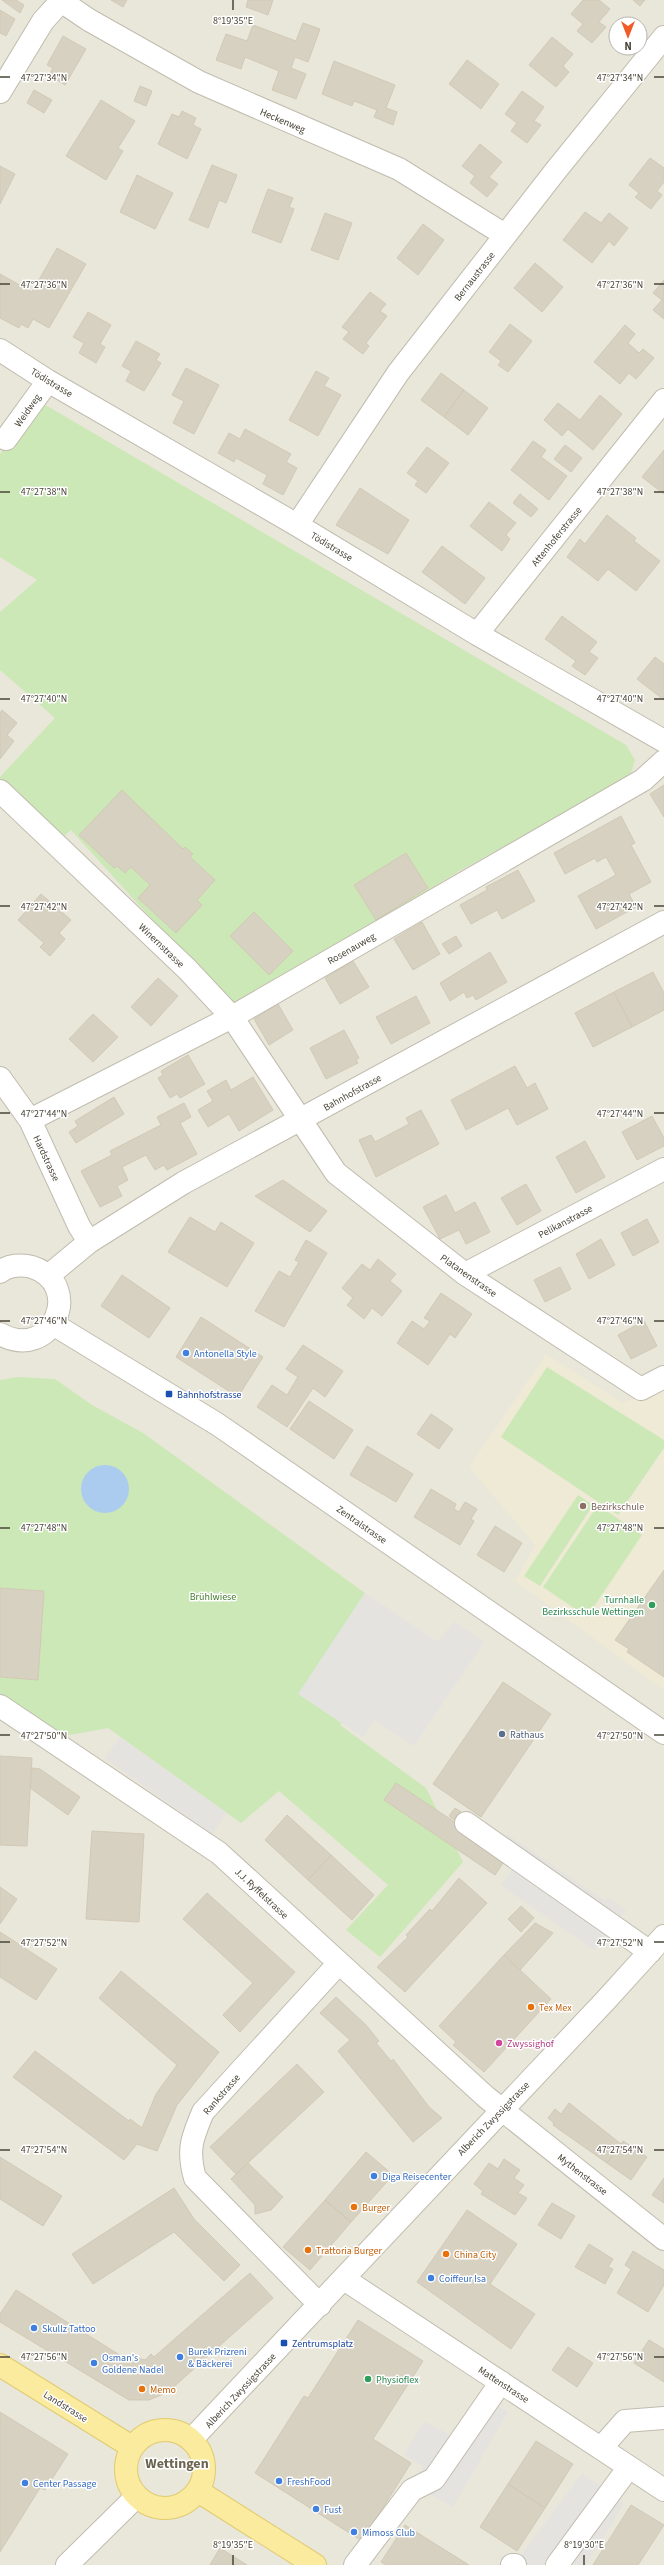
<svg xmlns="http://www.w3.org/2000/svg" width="664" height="2565" viewBox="0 0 664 2565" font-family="'Source Sans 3',sans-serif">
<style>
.residential{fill:#e9e6da;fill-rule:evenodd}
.education{fill:#eeead6}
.green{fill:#cce8b6}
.parking{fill:#e4e3e0}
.water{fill:#abccef}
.building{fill:#d7d1c1;stroke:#d2c9b5}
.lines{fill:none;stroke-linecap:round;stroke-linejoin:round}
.minor-casing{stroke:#c1bcae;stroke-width:24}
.major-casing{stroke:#e1cb6e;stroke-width:24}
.minor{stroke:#fff;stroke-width:22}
.major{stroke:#fbeb9f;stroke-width:22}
.ticks{fill:none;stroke:#4a4539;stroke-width:1.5}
.shop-dot{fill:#3f7fe0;stroke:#fff;stroke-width:1.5}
.transit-dot{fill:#1a4fb4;stroke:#fff;stroke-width:1.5}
.education-dot{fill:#8d6e63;stroke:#fff;stroke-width:1.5}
.leisure-dot{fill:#2e9e5b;stroke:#fff;stroke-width:1.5}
.service-dot{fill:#5c6f8a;stroke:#fff;stroke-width:1.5}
.food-dot{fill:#e8710a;stroke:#fff;stroke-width:1.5}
.hotel-dot{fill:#d1479c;stroke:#fff;stroke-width:1.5}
.labels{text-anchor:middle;stroke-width:3;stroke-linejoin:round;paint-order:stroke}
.street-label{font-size:10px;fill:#4a4539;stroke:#fff}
.shop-label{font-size:10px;fill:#366cbe;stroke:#fff;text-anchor:start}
.transit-label{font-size:10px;fill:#164399;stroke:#fff;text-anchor:start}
.education-label{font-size:10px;fill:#785e54;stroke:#fff;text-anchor:start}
.park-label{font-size:10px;fill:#427b2d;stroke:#fff}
.leisure-label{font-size:10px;fill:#27864d;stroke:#fff;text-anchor:end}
.service-label{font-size:10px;fill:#4e5e75;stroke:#fff;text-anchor:start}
.food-label{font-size:10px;fill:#c56008;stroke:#fff;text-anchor:start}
.hotel-label{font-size:10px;fill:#b23c85;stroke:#fff;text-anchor:start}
.district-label{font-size:14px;font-weight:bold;fill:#6c6451;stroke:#fff}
.ticks-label{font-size:10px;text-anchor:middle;fill:#4a4539;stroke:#fff;stroke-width:3;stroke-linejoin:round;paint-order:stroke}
</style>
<rect width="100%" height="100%" fill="#f5f3ec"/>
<path class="residential" d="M0,0H664V2565H0ZM616,24H640V48H616Z"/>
<path class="education" d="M546,1354L623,1403L664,1384V1690L515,1581L535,1545L469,1467Z"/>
<path class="green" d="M42,403L626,745L635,760L630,776L456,873L234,1010L71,830L63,837L0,782V777L55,718L0,670V612L37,580L0,557V454Z
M547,1367L664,1440V1448L618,1515L501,1437Z
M18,1377L55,1379L92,1405L143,1433L365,1593L299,1694L342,1723L340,1725L426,1788L463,1862L380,1957L346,1930L388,1885L279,1791L241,1823L108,1728L64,1736L0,1697V1380Z
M578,1495L593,1505L540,1586L524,1576Z
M598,1505L642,1535L587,1617L543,1587Z"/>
<path class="parking" d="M365,1593L438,1642L454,1621L484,1642L414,1746L374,1720L363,1737L298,1694Z
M120,1737L227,1813L212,1834L105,1758Z
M507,1834L605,1901L608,1897L626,1910L594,1950L501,1885L524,1854L503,1839Z
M480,2395L508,2412L453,2507L412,2484L423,2466L404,2455L424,2421L455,2438Z
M582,2473L624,2503L586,2565H525L518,2560Z"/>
<path class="water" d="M81 1489a24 24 0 1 1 48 0a24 24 0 1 1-48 0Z"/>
<path class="building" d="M2,0H16L24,5L20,13Z
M111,0H127L123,7Z
M248,0H273L268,15L246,7Z
M583,0H599L610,9L599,22L606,27L592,43L577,31L583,24L571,14Z
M633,0H645L640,6Z
M0,10L15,19L6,36L0,33Z
M303,23L320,29L308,62L295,57L291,68L306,74L296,99L272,90L279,71L245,57L241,69L216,60L226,34L247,41L253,25L296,41Z
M63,36L86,49L65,85L49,75L53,68L47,65Z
M552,37L573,54L563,66L569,72L556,87L529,65Z
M467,60L499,84L481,109L449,84Z
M334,61L395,85L386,108L397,112L393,125L374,117L377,110L354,101L352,106L322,94Z
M140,86L152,91L146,106L134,101Z
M34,90L52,100L44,113L27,103Z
M522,91L544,107L534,121L541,125L527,143L511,131L517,123L505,114Z
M101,100L135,121L118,148L123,151L106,180L66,156Z
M182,111L196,118L193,125L201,129L187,159L158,144L172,114L179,117Z
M480,144L502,162L489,177L498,184L487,197L470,183L475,176L462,166Z
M650,158L664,168V182L657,191L662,195L651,209L635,197L639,193L629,185Z
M212,165L237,175L226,203L219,200L208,228L189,220Z
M0,166L15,174L0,204Z
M137,175L173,193L155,229L120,212Z
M268,189L293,198L289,207L294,209L281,243L252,232Z
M585,212L601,223L609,213L628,228L614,246L609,241L592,263L563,240Z
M325,213L352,223L338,260L311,250Z
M423,224L444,240L418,275L397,258Z
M57,248L86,264L49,328L33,319L28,328L21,324L19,328L0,318V274L32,292Z
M535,263L563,287L542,312L514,288Z
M664,280V319L653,310L662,300L653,293Z
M370,292L386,304L380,311L387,316L366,343L369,346L363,354L343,339L349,332L342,327Z
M88,312L111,325L100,344L105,347L96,363L79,353L84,343L73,337Z
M510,324L532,341L508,372L498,365L501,361L489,352Z
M625,325L635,334L628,343L639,353L643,349L654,358L636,379L629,373L620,384L594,362Z
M136,341L160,354L156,360L161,363L144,391L126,381L131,371L122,366Z
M186,368L219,385L194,434L173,423L184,401L172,395Z
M316,371L329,378L324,386L341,395L318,436L289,420Z
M441,373L464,390L444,417L421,400Z
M464,390L488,408L468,435L444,417Z
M600,395L622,414L593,450L568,429L562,436L544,420L558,403L580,420Z
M245,429L291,454L286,462L297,468L283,495L263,484L267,475L236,458L234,462L218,453L229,433L240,439Z
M533,441L546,450L541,457L567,476L549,500L511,470Z
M565,445L582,458L571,472L554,459Z
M427,447L449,463L426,493L415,485L418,481L407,473Z
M664,450V494L642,477Z
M360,488L409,520L388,554L336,525Z
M520,494L538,509L531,517L513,503Z
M489,502L516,523L506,535L510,539L502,551L470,526Z
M607,515L636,538L634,541L660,561L636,591L608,569L598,581L567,557L580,539L585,544Z
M442,546L485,578L465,604L422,572Z
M562,616L597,642L589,652L598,658L585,675L572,666L576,661L545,639Z
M655,657L664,664V700L637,679Z
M2,710L17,723L7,735L14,741L0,759V713Z
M664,785V817L650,794Z
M122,790L183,849L185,847L193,854L190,857L215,880L197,900L202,905L176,933L138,898L150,885L131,867L125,873L117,866L114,868L79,835Z
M621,816L635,843L631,845L651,882L629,894L636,907L596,929L578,896L616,875L606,857L597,862L595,858L565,874L554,853Z
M406,853L428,888L376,920L354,885Z
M518,870L535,901L502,919L497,910L471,924L460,905L487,890L486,887Z
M41,894L71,920L59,933L65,939L50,956L40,947L44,943L18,920Z
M254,912L293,951L269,975L230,936Z
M422,922L440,954L413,970L394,939Z
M456,936L462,946L449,954L442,944Z
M490,952L507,982L476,1000L473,995L467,998L464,992L450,1001L440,983Z
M353,961L369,987L340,1004L325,978Z
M653,972L664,993V1010L632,1027L614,992Z
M158,978L178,996L151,1026L131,1007Z
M614,992L632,1027L593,1047L575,1013Z
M416,996L430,1023L391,1044L376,1017Z
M278,1004L293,1030L269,1045L254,1019Z
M93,1014L118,1037L93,1062L69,1039Z
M344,1030L359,1058L356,1060L358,1063L326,1079L310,1048Z
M188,1055L205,1084L180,1098L177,1094L170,1098L158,1078L163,1075L161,1071Z
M515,1066L527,1088L535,1083L548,1109L517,1125L508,1108L466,1130L451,1100Z
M253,1077L273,1110L239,1131L229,1114L208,1127L198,1110L213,1101L207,1091L226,1080L231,1090Z
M114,1097L124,1114L76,1143L69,1132L78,1126L75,1121Z
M184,1103L191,1117L180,1123L197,1154L167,1170L164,1165L155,1170L146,1155L122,1167L128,1180L117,1186L122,1196L100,1207L81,1171L112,1155L110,1151L161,1125L157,1117Z
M421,1110L439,1144L376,1177L359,1140L371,1135L375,1142L409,1124L406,1118Z
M652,1116L664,1138V1146L637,1160L622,1132Z
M585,1141L605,1177L576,1193L556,1157Z
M283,1180L327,1211L310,1232L255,1196Z
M526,1184L541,1211L517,1225L501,1198Z
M446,1195L455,1213L475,1202L490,1232L466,1244L459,1230L440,1239L423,1207Z
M190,1217L215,1232L221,1222L254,1243L227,1287L168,1252Z
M647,1219L659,1242L633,1256L621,1233Z
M601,1239L615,1265L589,1279L576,1254Z
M306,1240L327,1253L284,1327L255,1311L279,1271L290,1277L299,1262L295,1260Z
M378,1259L396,1274L390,1281L402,1291L382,1316L372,1308L364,1319L347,1305L353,1298L342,1288L362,1264L370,1270Z
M560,1267L571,1289L545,1302L534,1280Z
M122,1275L170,1308L149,1338L101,1306Z
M441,1293L472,1314L455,1338L450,1334L428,1365L397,1343L412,1321L424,1329L430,1321L424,1318Z
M201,1317L263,1357L238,1397L176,1357Z
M644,1321L657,1346L631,1359L618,1335Z
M303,1345L343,1371L325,1397L313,1388L287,1427L257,1407L272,1385L287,1395L298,1377L286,1369Z
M309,1401L353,1430L334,1459L290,1429Z
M431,1414L453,1429L439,1449L417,1434Z
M367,1446L413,1474L396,1502L350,1475Z
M431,1489L456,1504L454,1509L459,1512L465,1502L477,1509L471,1519L474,1521L460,1545L414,1517Z
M495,1526L522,1543L504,1572L477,1555Z
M664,1570V1677L627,1652L629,1649L615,1640Z
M0,1588L44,1591L38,1680L0,1677Z
M503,1682L551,1714L481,1817L433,1784Z
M0,1756L32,1758L27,1846L0,1845Z
M32,1768L40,1769L80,1797L68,1815L30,1788Z
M396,1783L507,1857L495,1875L384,1800Z
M455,1808L470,1818L464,1827L449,1816Z
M287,1815L331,1855L308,1880L265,1840Z
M92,1831L144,1834L139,1922L86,1919Z
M331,1855L374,1895L352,1920L308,1880Z
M459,1878L487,1903L405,1992L377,1967L408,1937L406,1935L430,1909L432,1911Z
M0,1887L17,1899L0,1924Z
M207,1893L295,1972L240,2032L223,2015L253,1983L183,1919Z
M521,1906L534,1918L521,1932L508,1919Z
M535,1923L553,1933L520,1970L504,1955Z
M0,1932L57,1969L36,2000L0,1977Z
M504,1955L551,1999L484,2072L453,2045L456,2042L439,2026Z
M121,1971L219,2052L177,2105L157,2151L137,2144L124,2160L13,2077L35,2051L129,2121L130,2119L142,2128L156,2094L177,2065L99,1998Z
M336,1997L366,2025L379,2041L376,2043L391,2061L393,2059L429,2107L442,2118L413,2142L338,2051L350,2040L320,2013Z
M297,2064L324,2092L236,2174L210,2147Z
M569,2103L621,2144L607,2163L553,2125L554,2123L548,2118L555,2109L561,2114Z
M623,2141L647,2157L631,2180L607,2163Z
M366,2152L393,2175L351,2222L325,2200Z
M0,2157L62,2196L43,2226L0,2199Z
M504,2159L520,2170L514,2178L524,2185L518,2193L527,2198L515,2215L481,2194L483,2191L474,2184L489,2163L498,2169Z
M248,2163L283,2197L271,2210L255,2214V2205L231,2179Z
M664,2178V2203L652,2195Z
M174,2188L194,2219L240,2265L224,2281L174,2232L93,2284L72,2254Z
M325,2200L351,2222L310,2270L283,2247Z
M552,2203L575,2216L561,2239L538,2225Z
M467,2210L517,2244L490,2284L535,2314L511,2349L417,2282Z
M589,2244L613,2259L608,2267L613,2269L605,2284L575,2267Z
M633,2251L664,2270V2285L648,2312L617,2293L631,2269L625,2265Z
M250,2273L273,2298L168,2392L149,2400H129L0,2322V2314L16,2290L126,2359L129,2356L145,2360L151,2354L154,2357Z
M358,2320L423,2361L373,2439L411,2463L362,2541L255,2473L304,2396L308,2398Z
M649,2340L664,2349V2382L634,2363Z
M568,2347L593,2363L577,2387L552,2370Z
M0,2412L68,2454L45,2490L40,2488L0,2552Z
M536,2441L573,2464L545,2508L508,2484Z
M508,2484L545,2508L517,2551L480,2527Z
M631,2505L664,2525L638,2565H593Z
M405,2525L469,2565H386L381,2562Z
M220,2548L247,2565H210Z"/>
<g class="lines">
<g class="minor-casing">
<path id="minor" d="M61,1L89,20L199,82L399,169L505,235
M0,92L43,21L62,0
M0,350L48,381L297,525L477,634L664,741
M6,439L48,381
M297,525L398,373L557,169L664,37
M477,634L664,400
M0,791L187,969L232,1017L336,1173L465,1274L641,1389L664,1377
M0,1078L30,1120L79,1226L89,1242
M30,1120L232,1017L643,780L664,761
M0,1272C8,1265 22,1264 32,1267C85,1284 53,1363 0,1334
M465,1274L664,1169
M48,1276L89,1242L183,1183L664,922
M53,1324L217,1424L664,1733
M0,1706L219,1853L486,2097L664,2239
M466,1823L650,1952
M344,2279L664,2490
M320,2305L195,2178C187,2150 192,2138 203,2112L339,1963
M191,2440L606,2000L664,1936
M602,2447L625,2421L664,2418
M67,2565L136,2497
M355,2565L412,2490L434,2479L501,2382
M512,2565H515
M557,2565L629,2467"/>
</g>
<g class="major-casing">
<path id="major" d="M0,2365L132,2447
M126 2469a39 39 0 1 1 78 0a39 39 0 1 1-78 0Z
M198,2491L315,2565"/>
</g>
<use href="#minor" class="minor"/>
<use href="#major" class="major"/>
</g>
<path class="ticks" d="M233,0V10M0,77H10M654,77H664M0,284H10M654,284H664M0,492H10M654,492H664M0,699H10M654,699H664M0,906H10M654,906H664M0,1113H10M654,1113H664M0,1321H10M654,1321H664M0,1528H10M654,1528H664M0,1735H10M654,1735H664M0,1942H10M654,1942H664M0,2150H10M654,2150H664M0,2357H10M654,2357H664M233,2555V2565M584,2555V2565"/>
<g class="shop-dot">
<circle cx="186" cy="1353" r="4"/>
<circle cx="374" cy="2176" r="4"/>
<circle cx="431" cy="2278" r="4"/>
<circle cx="34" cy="2328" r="4"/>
<circle cx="180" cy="2357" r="4"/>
<circle cx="94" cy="2363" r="4"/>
<circle cx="279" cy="2481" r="4"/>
<circle cx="25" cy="2483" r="4"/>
<circle cx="316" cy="2509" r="4"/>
<circle cx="354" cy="2532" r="4"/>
</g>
<g class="transit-dot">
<rect x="165" y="1390" width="8" height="8" rx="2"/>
<rect x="280" y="2339" width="8" height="8" rx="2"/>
</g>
<circle class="education-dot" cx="583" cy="1506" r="4"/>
<g class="leisure-dot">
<circle cx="652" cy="1605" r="4"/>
<circle cx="368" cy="2379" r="4"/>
</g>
<circle class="service-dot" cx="502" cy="1734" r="4"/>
<g class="food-dot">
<circle cx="531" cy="2007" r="4"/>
<circle cx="354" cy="2207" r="4"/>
<circle cx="308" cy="2250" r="4"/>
<circle cx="446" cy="2254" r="4"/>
<circle cx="142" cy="2389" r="4"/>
</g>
<circle class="hotel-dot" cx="499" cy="2043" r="4"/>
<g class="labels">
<g class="street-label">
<text transform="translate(283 120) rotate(23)" y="4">Heckenweg</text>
<text transform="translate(474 276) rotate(-52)" y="4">Bernaustrasse</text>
<text transform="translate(52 382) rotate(31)" y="4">Tödistrasse</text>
<text transform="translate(27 410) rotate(-55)" y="4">Weidweg</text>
<text transform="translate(556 536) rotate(-51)" y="4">Attenhoferstrasse</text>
<text transform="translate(332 546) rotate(31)" y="4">Tödistrasse</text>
<text transform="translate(162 945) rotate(44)" y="4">Winernstrasse</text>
<text transform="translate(351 948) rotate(-30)" y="4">Rosenauweg</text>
<text transform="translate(352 1092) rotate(-29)" y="4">Bahnhofstrasse</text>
<text transform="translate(47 1158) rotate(65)" y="4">Hardstrasse</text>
<text transform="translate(565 1221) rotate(-28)" y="4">Pelikanstrasse</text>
<text transform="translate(469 1275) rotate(35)" y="4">Platanenstrasse</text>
<text transform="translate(362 1524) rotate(35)" y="4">Zentralstrasse</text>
<text transform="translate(262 1893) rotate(43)" y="4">J.J. Ryffelstrasse</text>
<text transform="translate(221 2094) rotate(-49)" y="4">Rankstrasse</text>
<text transform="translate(493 2118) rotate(-46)" y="4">Alberich Zwyssigstrasse</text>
<text transform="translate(583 2174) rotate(38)" y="4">Mythenstrasse</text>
<text transform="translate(504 2384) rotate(33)" y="4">Mattenstrasse</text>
<text transform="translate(240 2390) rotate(-47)" y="4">Alberich Zwyssigstrasse</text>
<text transform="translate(66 2406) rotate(32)" y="4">Landstrasse</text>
</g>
<g class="shop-label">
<text x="194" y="1357">Antonella Style</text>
<text x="382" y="2180">Diga Reisecenter</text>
<text x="439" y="2282">Coiffeur Isa</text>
<text x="42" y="2332">Skullz Tattoo</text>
<text x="188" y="2355">Burek Prizreni<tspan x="188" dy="12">&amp; Bäckerei</tspan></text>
<text x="102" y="2361">Osman's<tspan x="102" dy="12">Goldene Nadel</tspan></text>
<text x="287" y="2485">FreshFood</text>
<text x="33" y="2487">Center Passage</text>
<text x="324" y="2513">Fust</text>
<text x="362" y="2536">Mimoss Club</text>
</g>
<g class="transit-label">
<text x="177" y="1398">Bahnhofstrasse</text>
<text x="292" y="2347">Zentrumsplatz</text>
</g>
<g class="education-label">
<text x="591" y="1510">Bezirkschule</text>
</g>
<g class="park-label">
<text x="213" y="1600">Brühlwiese</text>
</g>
<g class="leisure-label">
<text x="644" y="1603">Turnhalle<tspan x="644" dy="12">Bezirksschule Wettingen</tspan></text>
<text x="376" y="2383" text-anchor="start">Physioflex</text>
</g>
<g class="service-label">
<text x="510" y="1738">Rathaus</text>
</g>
<g class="food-label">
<text x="539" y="2011">Tex Mex</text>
<text x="362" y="2211">Burger</text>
<text x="316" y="2254">Trattoria Burger</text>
<text x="454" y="2258">China City</text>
<text x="150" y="2393">Memo</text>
</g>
<g class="hotel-label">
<text x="507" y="2047">Zwyssighof</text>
</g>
<g class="district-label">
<text x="177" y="2468">Wettingen</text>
</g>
</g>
<g class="ticks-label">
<text x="233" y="24">8°19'35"E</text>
<text x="620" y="81">47°27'34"N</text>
<text x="44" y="81">47°27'34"N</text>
<text x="620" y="288">47°27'36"N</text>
<text x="44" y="288">47°27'36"N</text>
<text x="620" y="495">47°27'38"N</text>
<text x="44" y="495">47°27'38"N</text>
<text x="620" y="702">47°27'40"N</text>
<text x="44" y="702">47°27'40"N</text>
<text x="620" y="910">47°27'42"N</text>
<text x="44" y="910">47°27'42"N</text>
<text x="44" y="1117">47°27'44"N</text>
<text x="620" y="1117">47°27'44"N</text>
<text x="44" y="1324">47°27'46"N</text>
<text x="620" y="1324">47°27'46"N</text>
<text x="620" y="1531">47°27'48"N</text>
<text x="44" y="1531">47°27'48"N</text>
<text x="44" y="1739">47°27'50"N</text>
<text x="620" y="1739">47°27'50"N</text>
<text x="44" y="1946">47°27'52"N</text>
<text x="620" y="1946">47°27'52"N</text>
<text x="620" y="2153">47°27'54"N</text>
<text x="44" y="2153">47°27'54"N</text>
<text x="620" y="2360">47°27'56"N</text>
<text x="44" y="2360">47°27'56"N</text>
<text x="233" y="2548">8°19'35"E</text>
<text x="584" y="2548">8°19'30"E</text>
</g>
<g transform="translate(628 36) rotate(180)"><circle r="19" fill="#ffffff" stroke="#b7b5b0"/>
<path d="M0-3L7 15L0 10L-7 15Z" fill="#f35a25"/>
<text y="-6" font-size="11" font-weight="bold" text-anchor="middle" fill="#4a4539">N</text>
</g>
</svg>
